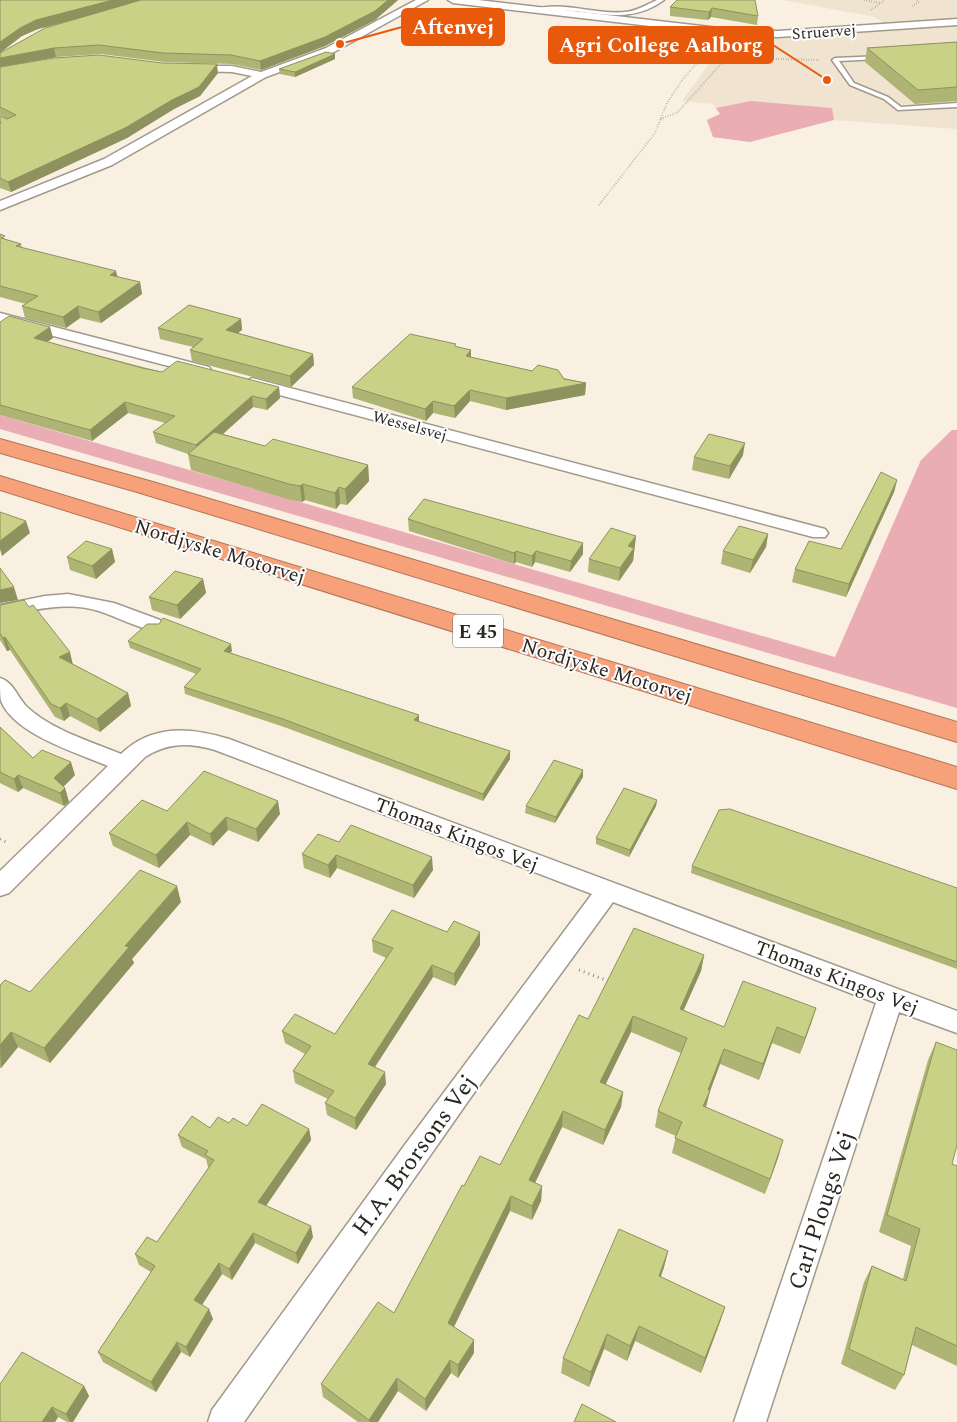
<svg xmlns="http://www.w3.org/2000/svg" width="957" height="1422" viewBox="0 0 957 1422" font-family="Spectral,serif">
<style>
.built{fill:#f0e3cf}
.green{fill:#ebadb4}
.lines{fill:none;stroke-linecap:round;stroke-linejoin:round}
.service-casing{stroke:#a1998d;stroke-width:3}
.minor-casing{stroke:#a1998d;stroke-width:3}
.motorway-casing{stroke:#af765b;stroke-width:2}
.path-far1{stroke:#948e84;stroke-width:2;stroke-dasharray:0.5 2;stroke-linecap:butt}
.path{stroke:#948e84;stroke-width:3;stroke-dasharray:1 4;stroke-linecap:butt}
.service{fill:#fff;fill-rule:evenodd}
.minor{fill:#fff;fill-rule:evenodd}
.motorway{fill:#f7a17a;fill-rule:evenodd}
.wall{fill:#adb474}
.shaded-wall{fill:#8d925e}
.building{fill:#c9d187;stroke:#8d925e}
.labels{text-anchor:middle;stroke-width:4;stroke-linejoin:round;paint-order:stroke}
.far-street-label{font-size:16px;fill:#2a2722;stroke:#fefefe}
.shield{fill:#fefefe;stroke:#6a6864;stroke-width:1}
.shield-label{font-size:19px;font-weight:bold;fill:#2a2722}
.street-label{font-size:20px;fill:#2a2722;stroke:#fefefe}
.near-street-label{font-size:24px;fill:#2a2722;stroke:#fefefe}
.leader{fill:none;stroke:#e8590c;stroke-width:2}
.callout-dot{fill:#e8590c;stroke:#fefefe;stroke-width:2}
.callout{fill:#e8590c;stroke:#e8590c;stroke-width:2}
.callout-label{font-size:21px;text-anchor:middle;font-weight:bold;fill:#fff}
</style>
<rect width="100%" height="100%" fill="#f9f0e2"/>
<path class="built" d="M783,0H957V19L885,24L875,17Z
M957,24V129L834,120L750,142L713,137L707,120L720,114L713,104L682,101L712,60L748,36Z"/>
<path class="green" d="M751,101L832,108L834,120L750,142L713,137L707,120L720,114L716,108Z
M0,415L835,657L921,460L952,430H957V708L0,429Z"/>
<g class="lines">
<g class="service-casing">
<path id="service" d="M657,0H664C622,31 580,3 535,12L532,10C560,0 595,15 625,12C637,11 646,5 657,0Z
M882,56L880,59L839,61L854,83L888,97L901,107L957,103V107L898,110L884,99L850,85L832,60L835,58Z"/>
</g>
<g class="minor-casing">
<path id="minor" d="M416,0H428L334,52L266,77L112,165L0,210V201L104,159L252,76L232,72L189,71L184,68L185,66H232L261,72L326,48Z
M448,0H478L736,30L778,31L957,19V25L778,37L736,36L453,3Z
M0,313L209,367L211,370L203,375L0,322Z
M252,378L825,529L828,533L825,537H813L246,386L244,383Z
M68,594L114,603L160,620L163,625L160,630L153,631C134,626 117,617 99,611C66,601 33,610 0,617V605L45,596Z
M0,678C13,682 17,696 26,706C51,730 90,741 121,754C152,724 190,727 229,739L957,1011V1033L899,1012L766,1422H734L876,1003L613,902L471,1097L244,1422H208L212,1410L404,1146L592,894L215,750C189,743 169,742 145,757L9,893L0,896V871L108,766C77,753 14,734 1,701C0,695 0,685 0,678Z"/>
</g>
<g class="motorway-casing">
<path id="motorway" d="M0,439L153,482L957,722V742L137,492L0,453Z
M0,476L957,767V789L0,490Z"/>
</g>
<path class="path-far1" d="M864,0L881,3
M912,6L919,2L916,0
M871,10L885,0
M706,57L819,60
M661,119L678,112L720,65L732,59
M599,205L655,133L667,103L683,79L695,65L718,48"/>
<path class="path" d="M0,839L8,843
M579,970L611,982"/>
<use href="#service" class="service"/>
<use href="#minor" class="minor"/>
<use href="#motorway" class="motorway"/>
</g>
<path class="wall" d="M0,0H398L375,20L325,46L261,70L232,64L164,62L101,54L56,57L0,67L72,20L38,29L22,36Z
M677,0L758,16L757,25L711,17L708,20L670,16V7Z
M957,42V101L915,104L865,62L867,48Z
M335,54V59L295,77L280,74L279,69Z
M0,67L218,73L200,96L174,109L127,138L11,192L0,188V116L7,119L0,115Z
M0,234L6,240L21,244L22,248L117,277L140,282L142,294L101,323L80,318L66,328L25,318L22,306L26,304L0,297Z
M241,319L242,330L238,333L313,354L314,365L291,387L192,361L190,350L193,347L160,339L158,328Z
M0,322L50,327L53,338L47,342L162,372L279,387L280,398L267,410L253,407L223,434L265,446L368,465L369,481L347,505L340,504L336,509L305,500L302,502L291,500L191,470L188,454L156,443L153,432L165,423L128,413L92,441L0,415Z
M456,347L471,350V357L586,383L585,395L506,410L470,401L455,418L433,413L426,421L353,398L352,387Z
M743,455L729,479L692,470L694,457Z
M897,480L894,492L846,597L792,582L795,569L841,549Z
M408,519L583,543V554L570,572L535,562L532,567L516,562L514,564L409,531Z
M768,534L766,547L750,573L721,564L723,551Z
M636,536L633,561L619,581L588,572L589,559Z
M112,549L115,562L96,579L70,570L67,557Z
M203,579L206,593L180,619L152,610L149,597Z
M0,605L73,664L128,693L131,706L100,732L70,716L64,721L55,717L10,650L7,651L0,640Z
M128,641L232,651L230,653L419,722L510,759L483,801L284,727L185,694L184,687L196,674L130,648Z
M0,727L33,758L75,775L63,787L65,788L69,802L64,806L23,788L18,792L0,783Z
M583,777L555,823L525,813L526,806Z
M657,800L656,806L629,857L596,844V838Z
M167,811L280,814L258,842L228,830L213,846L190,835L159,868L113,846L109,833Z
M339,842L433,870L414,898L337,868L330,878L304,868L302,854Z
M692,866L957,888V969L691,873Z
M181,902L132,959L134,963L50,1063L18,1047L1,1068H0V985L30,992Z
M372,940L480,945L455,986L433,977L375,1067L386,1084L356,1130L327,1115L325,1103L328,1099L295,1083L293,1071L305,1054L285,1043L282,1031L335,1034L386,958L373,952Z
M704,955L701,971L683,1011L724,1027L816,1008L800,1054L772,1043L759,1080L720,1064L710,1091L706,1107L779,1155L765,1194L672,1153L676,1136L655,1127L658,1111L681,1053L631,1032L605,1084L623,1092L621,1107L603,1145L562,1127L535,1183L542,1186L541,1201L532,1220L510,1211L454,1327L474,1340V1353L458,1378L451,1373L426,1411L398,1391L378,1422H358L323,1397L321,1384L394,1313L464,1186L500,1165L588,1019Z
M936,1042L952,1164L957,1166V1366L912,1345L904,1375L895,1390L841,1364L864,1282L872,1266L903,1279L911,1246L879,1232L928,1060Z
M229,1123L247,1126L309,1129L311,1140L266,1206L313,1237L298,1264L255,1243L232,1280L222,1274L202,1305L213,1319L190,1357L181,1352L156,1392L103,1362L98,1352L151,1272L139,1265L135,1254L157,1242L209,1167H208L206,1159L182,1147L178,1135Z
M668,1251L664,1267L661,1277L725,1307L720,1322L701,1373L635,1341L627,1361L604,1349L589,1387L561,1373L563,1358Z
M84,1386L89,1396L73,1422H67L58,1417L55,1422H0Z"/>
<path class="shaded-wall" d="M113,0H147L38,29L22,36L0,53V42L20,28L36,20Z
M388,0H398L375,20L325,46L261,70L260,61Z
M712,8L711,17L708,20L709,12Z
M54,48L56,57L0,67V58Z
M335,54V59L295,77V72Z
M217,64L218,73L200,96L174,109L127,138L11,192L8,182Z
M116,271L119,282L110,275Z
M140,282L142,294L101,323L98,312Z
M78,306L80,318L66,328L63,317Z
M241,319L242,330L227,341L226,330Z
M50,327L53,338L37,349L34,338Z
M471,350V361L466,356Z
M313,354L314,365L291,387L290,376Z
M586,383L585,395L506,410V398Z
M279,387L280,398L267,410L266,399Z
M470,390V401L455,418L454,406Z
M252,396L253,407L198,456L196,445Z
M433,401V413L426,421L425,409Z
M125,402L128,413L92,441L90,430Z
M745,443L743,455L729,479L730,466Z
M368,465L369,481L347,505L345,489Z
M897,480L894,492L846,597L849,584Z
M303,484L305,500L302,502L300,486Z
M339,487L340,504L336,509L335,493Z
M26,521L30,533L2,556L0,549V541Z
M768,534L766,547L750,573L753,560Z
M636,536L633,561L619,581L620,568L628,546Z
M583,543V554L570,572L571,561Z
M112,549L115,562L96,579L92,566Z
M516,551V562L514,564V553Z
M536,551L535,562L532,567V556Z
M203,579L206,593L180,619L177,605Z
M14,587L18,600L0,603V590Z
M5,637L10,650L7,651L3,638Z
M231,644L232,651L225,658L224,651Z
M70,652L73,665L59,657Z
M128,693L131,706L100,732L97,719Z
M66,703L70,716L64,721L60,708Z
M419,715V722L414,720Z
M510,751V759L483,801V794Z
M71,762L75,775L58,792L54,778Z
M583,770V777L555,823L556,817Z
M18,775L23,788L18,792L14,779Z
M65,788L69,802L64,806L60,793Z
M657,800L656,806L629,857L630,850Z
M278,801L280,814L258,842L256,829Z
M226,817L228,830L213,846L210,834Z
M187,822L190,835L159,868L156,855Z
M336,855L337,868L330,878L328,865Z
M432,857L433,870L414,898L413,885Z
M177,886L181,902L132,959L134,963L50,1063L44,1048L125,946Z
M480,932V945L455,986L454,974Z
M704,955L701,971L677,1025L680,1009Z
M432,965L433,977L369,1076L368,1064Z
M816,1008L811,1024L800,1054L805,1038Z
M633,1016L631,1032L599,1098L600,1082Z
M777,1027L772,1043L759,1080L763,1064Z
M11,1032L18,1047L1,1068L0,1045Z
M724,1049L720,1064L710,1091L706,1106L700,1121L708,1090Z
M385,1072L386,1084L356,1130L355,1118Z
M623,1092L621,1107L603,1145L605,1130Z
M563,1111L562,1127L529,1195V1180Z
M309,1129L311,1140L261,1213L258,1202Z
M783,1140L779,1155L765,1194Z
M542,1186L541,1201L532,1220V1206Z
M511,1196L510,1211L449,1337L448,1323Z
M311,1226L313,1237L298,1264L296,1253Z
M253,1233L255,1243L232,1280L229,1269Z
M668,1251L664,1267L655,1291L659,1276Z
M219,1263L222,1274L198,1311L194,1300Z
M725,1307L720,1322L701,1373L705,1358Z
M209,1309L213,1319L190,1357L186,1347Z
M639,1326L635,1341L627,1361L630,1346Z
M607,1334L604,1349L589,1387L591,1372Z
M474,1340V1353L458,1378V1365Z
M177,1342L181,1352L156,1392L151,1382Z
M450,1360L451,1373L426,1411L425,1399Z
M397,1378L398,1391L378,1422H370L369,1420Z
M84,1386L89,1396L73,1422H70L66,1414Z
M52,1407L58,1417L55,1422H42Z"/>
<path class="building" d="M0,0H113L36,20L20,28L0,42Z
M141,0H388L375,11L325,37L260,61L231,55L163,53L99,45L54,48L0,58V53L45,28Z
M677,0H755L758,16L712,8L709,12L670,7Z
M957,42V87L918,90L867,48Z
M326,52L335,54L295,72L279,69Z
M99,55L162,63L217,64L199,87L172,100L125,128L8,182L0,178V123H1L0,121V116L7,119L16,115L0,107V67L54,58Z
M0,234L5,236L1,238L21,244L16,246L116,271L110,275L140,282L98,312L78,306L63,317L22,306L38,296L0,286Z
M189,305L241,319L226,330L313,354L290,376L190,350L203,339L158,328Z
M9,316L50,327L34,338L142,368L162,372L177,361L279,387L266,399L252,396L196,445L153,432L175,416L125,402L90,430L0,405V322Z
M410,334L456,344L454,346L471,350L466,356L532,371L538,365L558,370L564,379L586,383L506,398L470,390L454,406L433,401L425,409L352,387Z
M214,432L265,446L273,439L368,465L345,489L339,487L335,493L303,484L300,486L289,484L188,454Z
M709,434L745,443L730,466L694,457Z
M881,472L897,480L849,584L795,569L809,541L841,549Z
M424,499L583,543L571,561L536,551L532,556L516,551L514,553L408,519Z
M0,512L26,521L0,541Z
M739,526L768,534L753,560L723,551Z
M611,528L636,536L628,546L634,548L620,568L589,559Z
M86,541L112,549L92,566L67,557Z
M0,568L14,587L0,590Z
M175,571L203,579L177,605L149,597Z
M24,600L29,607L33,605L70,652L59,657L128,693L97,719L66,703L60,708L51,704L5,637L3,638L0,633V605Z
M163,618L231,644L224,651L419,715L414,720L510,751L483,794L283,719L184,687L201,669L128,641L147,624H159Z
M0,727L33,758L42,750L71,762L54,778L65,788L60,793L18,775L14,779L0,772Z
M554,760L583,770L556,817L526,806Z
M204,771L278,801L256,829L226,817L210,834L187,822L156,855L109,833L142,800L167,811Z
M624,788L657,800L630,850L596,838Z
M730,809L957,888V962L692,866L719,810Z
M351,825L432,857L413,885L336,855L328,865L302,854L318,834L339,842Z
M140,870L177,886L125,946L129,947L44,1048L11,1032L0,1045V985L5,980L30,992Z
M392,910L447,932L454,921L480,932L454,974L432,965L368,1064L385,1072L355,1118L325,1103L334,1091L293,1071L311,1046L282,1031L295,1014L335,1034L393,948L372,940Z
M634,928L704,955L680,1009L724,1027L743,981L816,1008L805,1038L777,1027L763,1064L724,1049L708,1090L710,1091L703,1106L783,1140L770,1179L675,1138L682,1122L658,1111L687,1038L633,1016L600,1082L623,1092L605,1130L563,1111L529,1180L542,1186L532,1206L511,1196L448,1323L474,1340L458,1365L450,1360L425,1399L397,1378L369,1420L321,1384L378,1302L394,1313L462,1185L464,1186L480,1156L500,1165L579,1015L588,1019Z
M936,1042L957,1050V1145L952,1164L957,1166V1346L916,1327L904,1375L849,1349L872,1266L906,1281L920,1229L887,1215Z
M262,1104L309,1129L258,1202L311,1226L296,1253L253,1233L229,1269L219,1263L194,1300L209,1309L186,1347L177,1342L151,1382L98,1352L155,1266L135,1254L147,1237L157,1242L214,1160L205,1155L208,1151L178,1135L192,1116L210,1128L218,1117L229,1123L233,1118L247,1126Z
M619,1229L668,1251L659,1276L725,1307L705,1358L639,1326L630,1346L607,1334L591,1372L563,1358Z
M22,1352L84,1386L66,1414L52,1407L42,1422H0V1384Z
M582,1404L616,1422H574Z"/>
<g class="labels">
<g class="far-street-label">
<text transform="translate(824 31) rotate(-4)" y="6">Struervej</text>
<text transform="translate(410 425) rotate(15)" y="6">Wesselsvej</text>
</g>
<rect class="shield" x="453" y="614.5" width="50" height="33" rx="4"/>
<g class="shield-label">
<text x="478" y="638">E 45</text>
</g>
<g class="street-label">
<text transform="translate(220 551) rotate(17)" y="7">Nordjyske Motorvej</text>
<text transform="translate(607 670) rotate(17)" y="7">Nordjyske Motorvej</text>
<text transform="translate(457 834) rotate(21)" y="7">Thomas Kingos Vej</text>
<text transform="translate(837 977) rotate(21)" y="7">Thomas Kingos Vej</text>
</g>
<g class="near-street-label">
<text transform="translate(414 1155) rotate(-54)" y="8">H.A. Brorsons Vej</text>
<text transform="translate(821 1210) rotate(-72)" y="8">Carl Plougs Vej</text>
</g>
</g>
<path class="leader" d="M340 44L402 27M827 80L773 45"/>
<g class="callout-dot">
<circle cx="340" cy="44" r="5"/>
<circle cx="827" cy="80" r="5"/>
</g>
<g class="callout">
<rect x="402" y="9" width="102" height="36" rx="5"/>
<rect x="549" y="27" width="224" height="36" rx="5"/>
</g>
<g class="callout-label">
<text x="453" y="34">Aftenvej</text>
<text x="661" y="52">Agri College Aalborg</text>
</g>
</svg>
